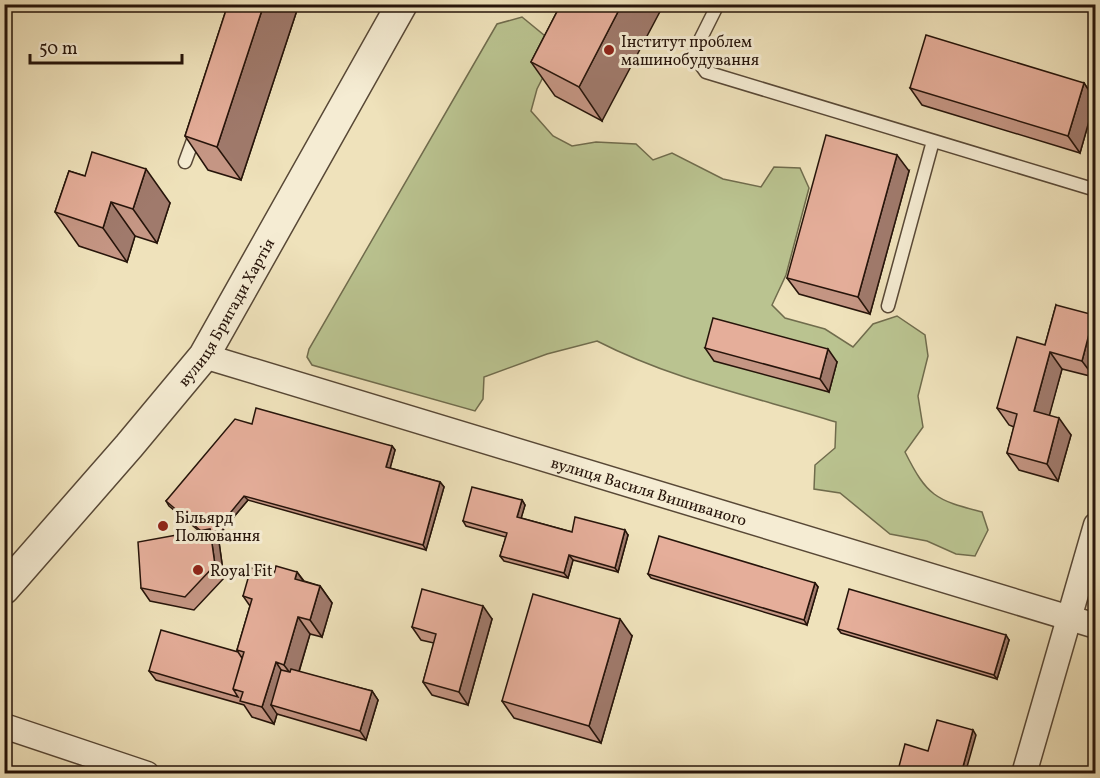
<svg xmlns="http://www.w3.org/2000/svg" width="1100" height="778" viewBox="0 0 1100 778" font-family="Vollkorn,serif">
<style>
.green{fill:#bac390;stroke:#706c4d;stroke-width:1.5}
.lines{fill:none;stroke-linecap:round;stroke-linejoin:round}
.service-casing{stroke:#584836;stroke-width:15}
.minor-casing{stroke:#584836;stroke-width:27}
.tertiary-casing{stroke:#584836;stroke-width:33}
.service{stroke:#f5ecd3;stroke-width:12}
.minor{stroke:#f5ecd3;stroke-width:24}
.tertiary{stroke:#f5ecd3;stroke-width:30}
.wall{fill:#c59684;stroke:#26140a;stroke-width:1.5}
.shaded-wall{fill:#a07a6c;stroke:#26140a;stroke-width:1.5}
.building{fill:#e5ae9a;stroke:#26140a;stroke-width:1.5}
.poi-dot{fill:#8f2418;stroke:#f5ecd3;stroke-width:2}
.labels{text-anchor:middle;stroke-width:6;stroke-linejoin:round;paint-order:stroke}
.poi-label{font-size:16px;fill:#26140a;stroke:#f5ecd3;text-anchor:start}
.street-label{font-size:16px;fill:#26140a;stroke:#f5ecd3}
</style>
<rect width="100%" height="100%" fill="#efe2bb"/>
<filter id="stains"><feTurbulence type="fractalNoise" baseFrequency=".00333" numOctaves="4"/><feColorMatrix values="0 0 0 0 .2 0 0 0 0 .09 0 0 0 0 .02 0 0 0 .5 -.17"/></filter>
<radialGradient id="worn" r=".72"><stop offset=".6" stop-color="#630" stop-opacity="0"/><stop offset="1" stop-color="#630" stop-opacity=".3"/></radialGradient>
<path class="green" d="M522,17L544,35L563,38L537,89L531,111L553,136L572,146L596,142L636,144L653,160L672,153L723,179L761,187L774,167L800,168L809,188L786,275L772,305L785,318L825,329L853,347L873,324L897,316L925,335L928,356L918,396L923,427L905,452C927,496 935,500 982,512L988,530L975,556L956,554L927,541L890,534L840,493L814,489L815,465L835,448L836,422C755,397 673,380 597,341L547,354L484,377L483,399L475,411L312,365L307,357L309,349L497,24Z"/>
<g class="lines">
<g class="service-casing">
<path id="service" d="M718,4L693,54L706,72L1096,190
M185,162L196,132
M888,306L933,141"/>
</g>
<g class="minor-casing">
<g id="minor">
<path id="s1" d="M204,356L1096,626"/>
<path d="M4,726L147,774"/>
<path d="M1024,774L1096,525"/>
</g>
</g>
<g class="tertiary-casing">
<g id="tertiary">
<path id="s2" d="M4,589L129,446L204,356L402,4"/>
</g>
</g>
<use href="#service" class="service"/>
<use href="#minor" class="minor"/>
<use href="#tertiary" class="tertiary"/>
</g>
<path class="wall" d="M228,4H299L241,180L208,170L185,136Z
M561,4L602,121L555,96L531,62Z
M1084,83L1095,100L1080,153L922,105L910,88Z
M69,171L170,203L157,243L135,236L127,262L79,246L55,212Z
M909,171L870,314L799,294L787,278Z
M1056,305L1094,377L1062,369L1049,415L1071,435L1058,481L1019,470L1007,453L1014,427L1009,425L997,408L1045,345Z
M705,348L837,362L829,392L714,361Z
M252,424L392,446L395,450L390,468L440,482L444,487L426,550L248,500L216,538L219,542L224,578L194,610L150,601L141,588L199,531L169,506L166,501Z
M522,500L525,505L521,518L572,532L628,535L618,572L573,560L568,578L504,561L500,556L506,537L466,526L463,521Z
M297,572L304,581L320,586L332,603L322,637L310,634L299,672L372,691L378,700L366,740L277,714L274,724L252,717L244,705L156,680L149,671L238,652L237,650L250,606L243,596L274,574Z
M648,574L815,583L818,587L807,625L651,578Z
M492,619L468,705L432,695L423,682L434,643L421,640L412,627Z
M838,629L1009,640L997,679L841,633Z
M632,636L601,743L514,718L502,701Z"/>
<path class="shaded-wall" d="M264,4H299L241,180L217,147Z
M622,4H664L602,121L579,87Z
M1084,83L1095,100L1080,153L1068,136Z
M897,155L909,171L870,314L858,297Z
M146,169L170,203L157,243L133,209Z
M111,202L135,236L127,262L103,228Z
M1094,315L1095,317V370L1094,377L1082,361Z
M828,349L837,362L829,392L820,379Z
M1050,352L1062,369L1046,428L1034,411Z
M1059,418L1071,435L1058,481L1047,464Z
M392,446L395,450L389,472L386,467Z
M440,482L444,487L426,550L423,545Z
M244,496L248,500L216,538L219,542L224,578L215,565L210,529Z
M522,500L525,505L520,522L517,517Z
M625,530L628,535L618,572L615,568Z
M569,555L573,560L568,578L564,573Z
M297,572L309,589L295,579Z
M815,583L818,587L807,625L804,620Z
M320,586L332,603L322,637L310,620Z
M483,606L492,619L468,705L459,692Z
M298,617L310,634L296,681L284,665Z
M620,619L632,636L601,743L589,726Z
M1006,635L1009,640L997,679L994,675Z
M276,662L287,679L271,705L277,714L274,724L262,707Z
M372,691L378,700L366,740L360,731Z
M973,730L976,735L965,774H961Z"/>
<path class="building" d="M228,4H264L217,147L185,136Z
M561,4H622L579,87L531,62Z
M926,35L1084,83L1068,136L910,88Z
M826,135L897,155L858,297L787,278Z
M92,152L146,169L133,209L111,202L103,228L55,212L69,171L85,176Z
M1056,305L1094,315L1082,361L1050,352L1034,411L1059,418L1047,464L1007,453L1017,414L997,408L1017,337L1045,345Z
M713,318L828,349L820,379L705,348Z
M256,408L392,446L386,467L440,482L423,545L244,496L213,534L210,529L201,531L166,501L235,419L252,424Z
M472,487L522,500L517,517L572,532L575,517L625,530L615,568L569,555L564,573L500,556L507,533L463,521Z
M210,529L215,565L185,597L141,588L138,542Z
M659,536L815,583L804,620L648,574Z
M276,566L297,572L295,579L320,586L310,620L298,617L284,665L276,662L262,707L240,701L243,692L233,689L244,652L237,650L252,599L243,596L251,568L274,574Z
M422,589L483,606L459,692L423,682L436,634L412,627Z
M849,589L1006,635L994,675L838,629Z
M533,594L620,619L589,726L502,701Z
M161,630L238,652L242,658L233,689L238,697L149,671Z
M291,669L372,691L360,731L271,705L281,670L290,672Z
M937,720L973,730L961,774H897L905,744L928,751Z"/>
<g class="poi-dot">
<circle cx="609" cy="50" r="6"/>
<circle cx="163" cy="526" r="6"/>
<circle cx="198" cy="570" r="6"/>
</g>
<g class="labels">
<g class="poi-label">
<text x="621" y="47">Інститут проблем<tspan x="621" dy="18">машинобудування</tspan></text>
<text x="175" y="523">Більярд<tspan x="175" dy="18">Полювання</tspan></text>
<text x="210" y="576">Royal Fit</text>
</g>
<g class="street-label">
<text dy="6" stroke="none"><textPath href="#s2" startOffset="356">вулиця Бригади Хартія</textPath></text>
<text dy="6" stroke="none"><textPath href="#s1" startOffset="465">вулиця Василя Вишиваного</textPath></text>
</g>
</g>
<rect width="1100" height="778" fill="none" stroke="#efe2bb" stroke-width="24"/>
<rect x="6" y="6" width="1088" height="766" fill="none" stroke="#26140a" stroke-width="3"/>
<rect x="12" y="12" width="1076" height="754" fill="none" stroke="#26140a" stroke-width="1.5"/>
<path d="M30 54v9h152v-9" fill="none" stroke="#26140a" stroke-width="3"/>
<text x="39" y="54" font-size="18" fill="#26140a" stroke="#f5ecd3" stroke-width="4.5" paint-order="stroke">50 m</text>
<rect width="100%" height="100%" filter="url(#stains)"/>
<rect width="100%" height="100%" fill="url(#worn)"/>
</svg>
